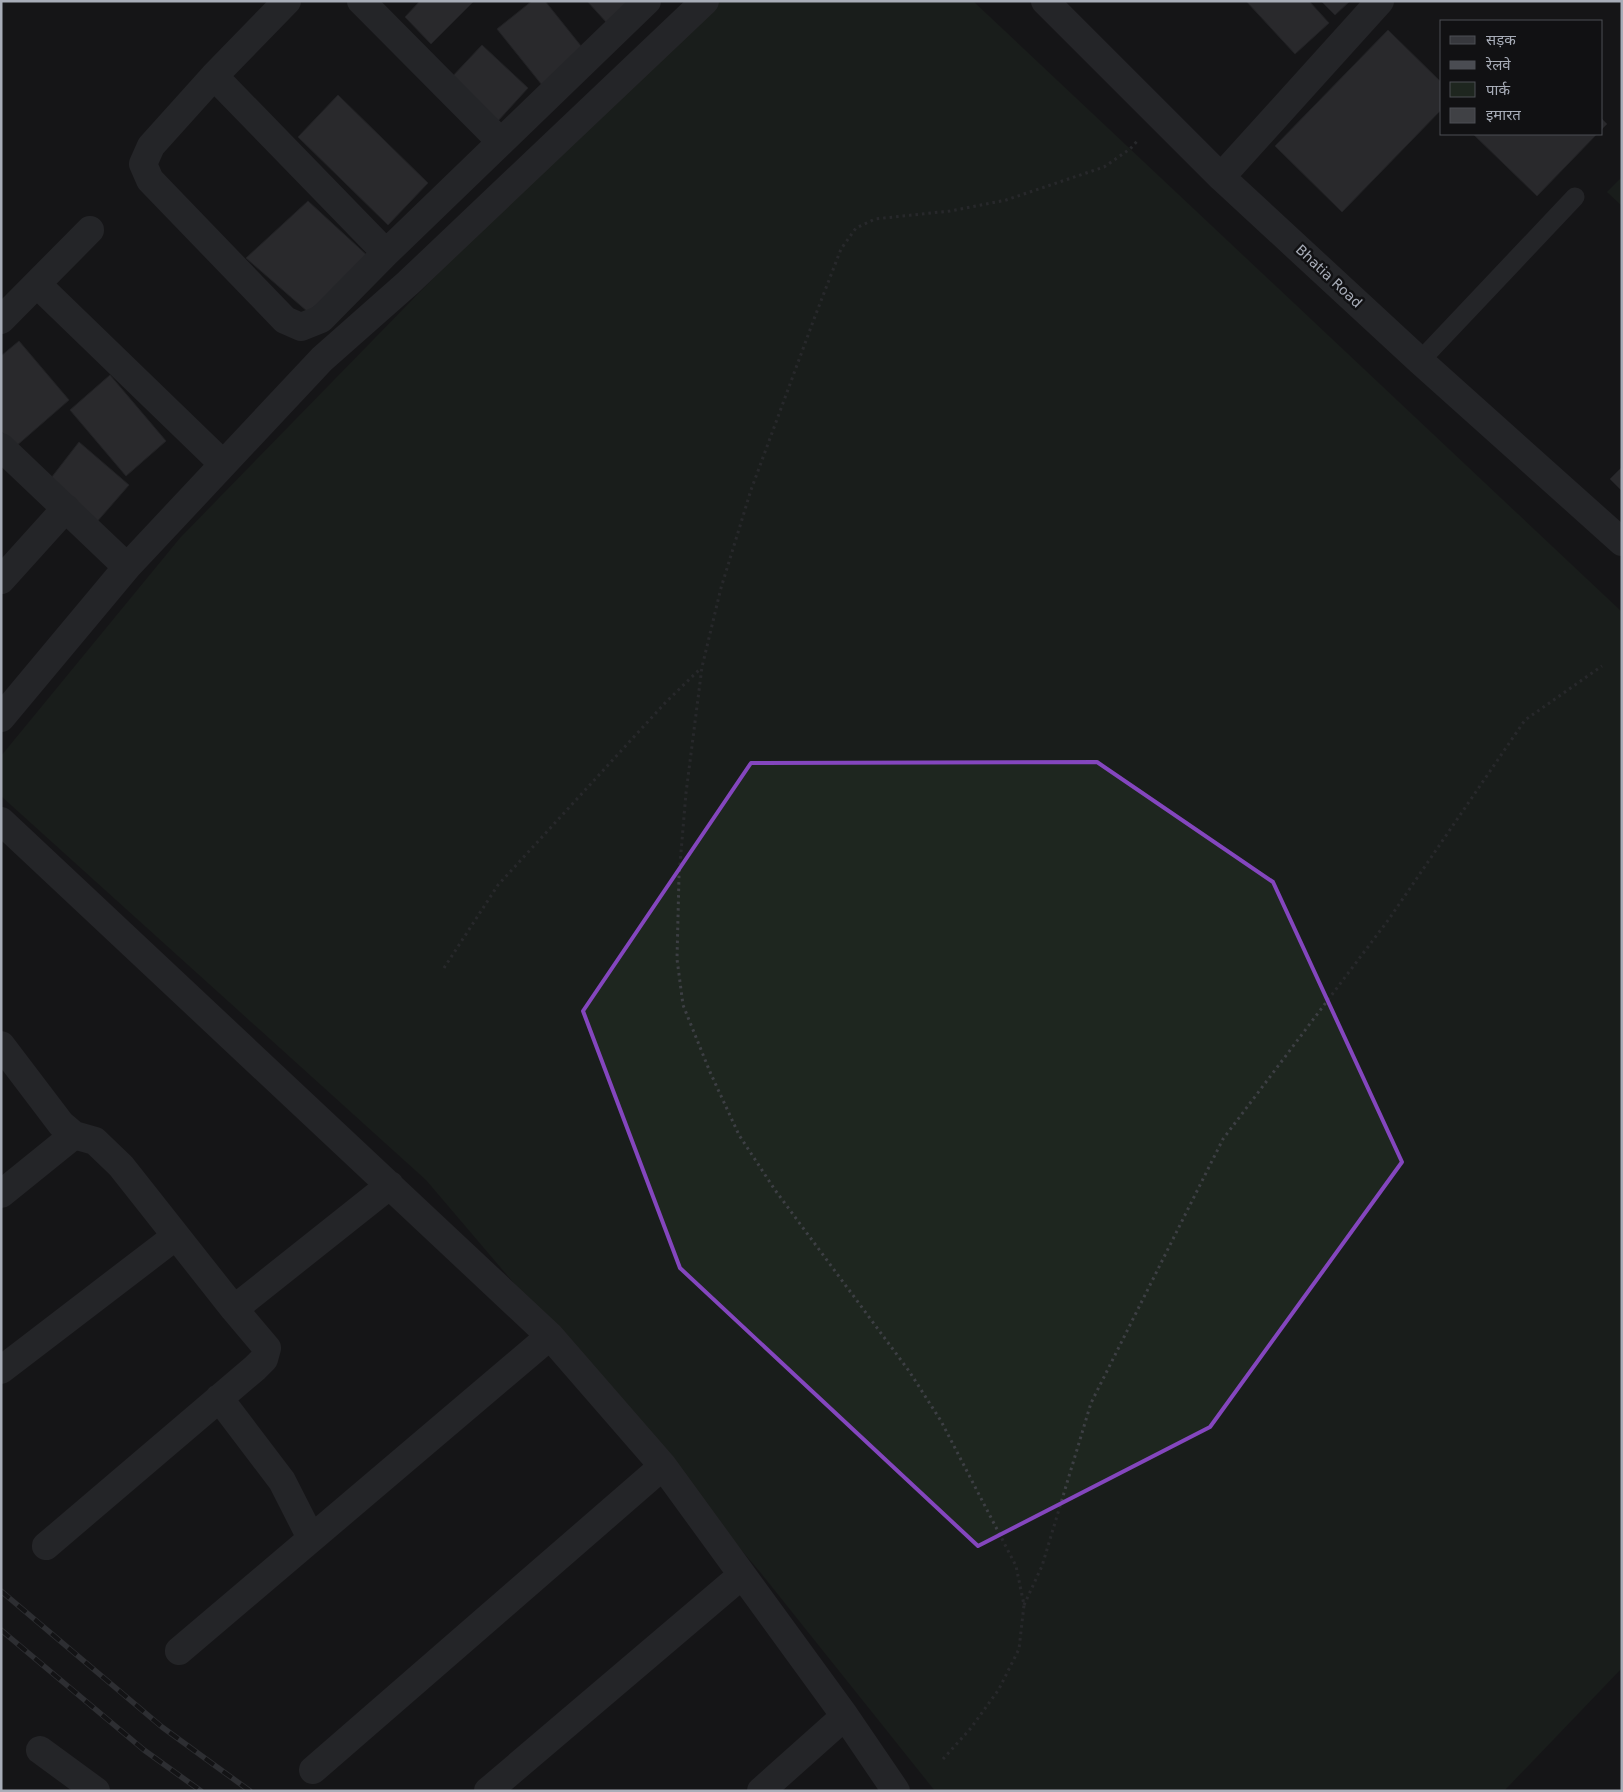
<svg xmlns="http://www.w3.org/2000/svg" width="1623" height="1792" viewBox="0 0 1623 1792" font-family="'DejaVu Sans','Noto Sans Devanagari',sans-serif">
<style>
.green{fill:#1e261f}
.building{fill:#404145;stroke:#303034}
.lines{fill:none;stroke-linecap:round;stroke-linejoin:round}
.path{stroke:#3d3f44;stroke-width:3;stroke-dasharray:2.5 4;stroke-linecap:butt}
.lane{stroke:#37383d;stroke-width:19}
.street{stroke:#37383d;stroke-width:28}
.rail-casing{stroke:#4a4c52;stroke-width:5.5}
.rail{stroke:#111113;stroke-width:4;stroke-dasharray:11;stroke-linecap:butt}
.marked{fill:none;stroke:#8446be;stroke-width:4;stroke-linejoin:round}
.labels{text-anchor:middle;stroke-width:5;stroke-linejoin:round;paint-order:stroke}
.street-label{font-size:14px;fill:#a8adb8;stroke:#111113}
</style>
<rect width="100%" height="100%" fill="#161618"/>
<path class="green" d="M715,1H973L1622,612V1668L1504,1791H935L760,1572L426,1180L1,796V756L180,538L531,178Z
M1622,177V206L1607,192Z"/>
<path class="building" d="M420,1H474L431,44L405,17Z
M532,1H545L585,51L542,85L497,29Z
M587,1H631L607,23Z
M1246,1H1309L1329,23L1295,54Z
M1321,1H1350L1335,15Z
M1388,30L1442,83V109L1342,212L1275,146Z
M482,45L528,88L497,122L450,79Z
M338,95L428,183L388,225L298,137Z
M1602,119L1607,124L1602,129Z
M1473,134H1597L1537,196Z
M308,201L370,258L308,312L246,258Z
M19,341L69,400L15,447L1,431V356Z
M110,375L166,441L126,476L70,410Z
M79,442L129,485L95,524L48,482Z
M1622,467V491L1610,479Z"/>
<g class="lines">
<path class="path" d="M444,968L498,885L665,703L701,668
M1024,1605L1042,1566L1091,1403L1223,1139L1389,919L1525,720L1602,666
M943,1759L971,1728L999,1689L1019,1649L1024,1605L1016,1566L941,1421L909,1371L775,1190L739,1135L710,1072L683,1005L677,959L679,876L686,793L702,667L721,588L751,490L814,319L841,249L856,228L875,219L950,211L1006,200L1104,167L1130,149L1139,139"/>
<path class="lane" d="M1420,361L1575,197"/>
<path class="street" d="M287,1L214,76L151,146L143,164L150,180L285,320L301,327L321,319L386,253L647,1
M361,1L500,141
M1045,1L1221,177L1420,361L1622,542
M214,76L386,253
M1221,177L1380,1
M38,285L223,464
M1,320L90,230
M1,447L127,567
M1,580L66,508
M1,718L127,567L322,359L408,283L705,1
M1,821L550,1336L663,1466L845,1716L896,1791
M1,1045L61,1124L74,1135L95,1141L121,1166L234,1309L267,1348L264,1359L255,1368L46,1546
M1,1194L74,1135
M234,1309L390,1185
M1,1370L176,1236
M219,1398L282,1481L311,1538
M179,1651L550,1336
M40,1750L96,1791
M313,1770L663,1466
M488,1791L742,1575
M761,1791L845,1716"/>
<g class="rail-casing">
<path id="rail" d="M1,1591L162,1727L250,1791
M1,1630L144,1750L201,1791"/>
</g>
<use href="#rail" class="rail"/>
</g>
<path d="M0 0H1623V1792H0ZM1097,762L1273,882L1402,1162L1210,1427L978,1546L680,1268L583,1011L751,763Z" fill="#161618" fill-opacity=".55" fill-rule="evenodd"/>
<path class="marked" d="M1097,762L1273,882L1402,1162L1210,1427L978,1546L680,1268L583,1011L751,763Z"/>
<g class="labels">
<g class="street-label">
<text transform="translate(1329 276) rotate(43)" y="5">Bhatia Road</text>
</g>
</g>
<rect width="1623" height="1792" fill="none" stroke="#a8adb8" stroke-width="5"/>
<rect x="1440" y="20" width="162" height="115" fill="#111113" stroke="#4d4f55"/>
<rect x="1450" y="36" width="25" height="8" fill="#37383d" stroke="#4d4f55"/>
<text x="1486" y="45" font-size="15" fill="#a8adb8">सड़क</text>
<rect x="1450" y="61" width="25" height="8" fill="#4a4c52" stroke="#4d4f55"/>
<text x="1486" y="70" font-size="15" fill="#a8adb8">रेलवे</text>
<rect x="1450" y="82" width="25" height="15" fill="#1e261f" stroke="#4d4f55"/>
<text x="1486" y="95" font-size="15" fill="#a8adb8">पार्क</text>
<rect x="1450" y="108" width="25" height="15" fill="#404145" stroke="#4d4f55"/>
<text x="1486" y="120" font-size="15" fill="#a8adb8">इमारत</text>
</svg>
